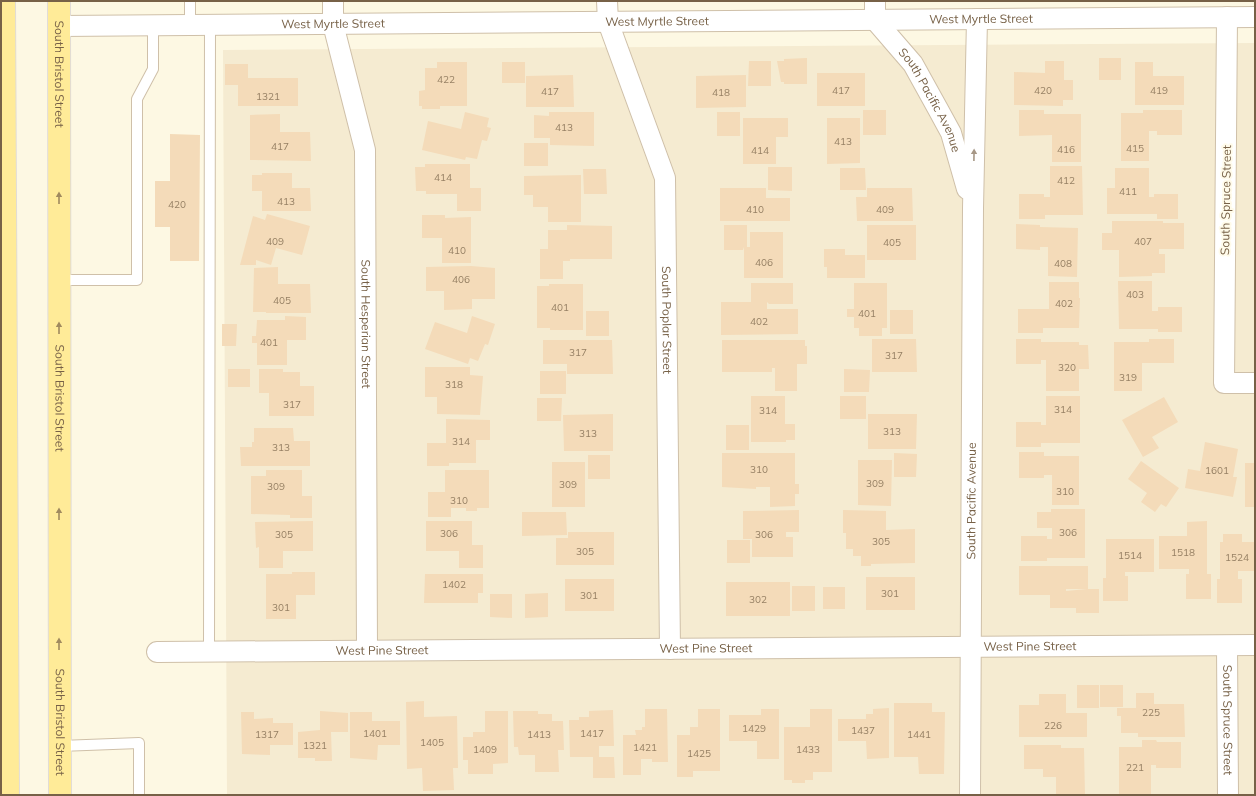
<svg xmlns="http://www.w3.org/2000/svg" width="1256" height="796" viewBox="0 0 1256 796" font-family="Mulish,sans-serif">
<style>
.residential{fill:#f5ebd1}
.building{fill:#f4dbb9;fill-rule:evenodd}
.lines{fill:none;stroke-linecap:round;stroke-linejoin:round}
.lane-casing{stroke:#cfc0a9;stroke-width:12}
.street-casing{stroke:#cfc0a9;stroke-width:22}
.primary-casing{stroke:#e1dcd7;stroke-width:24}
.lane{stroke:#fff;stroke-width:10}
.street{stroke:#fff;stroke-width:20}
.primary{stroke:#ffeb98;stroke-width:22}
.oneway{fill:#a79887}
.oneway2{fill:#a08a5f}
.labels{text-anchor:middle;stroke-width:4;stroke-linejoin:round;paint-order:stroke}
.number-label{font-size:10px;fill:#968064}
.street-label{font-size:12px;fill:#776147;stroke:#fffbea}
</style>
<rect width="100%" height="100%" fill="#fdf8e3"/>
<path class="residential" d="M203,1H493L203,2Z
M1255,43V795H227L223,50Z"/>
<path class="building" d="M807,58V84H784V82H781L777,61H784V59Z
M1099,58H1121V80H1099Z
M749,61H771V86H748Z
M1045,61H1064V80H1073V100H1063V106L1014,105V72L1045,73Z
M437,62H467V106H440V109H422V106H419V91L425,90V68H437Z
M502,62H525V83H502Z
M1135,62H1153V76H1184V105H1135Z
M225,64H248V78H298V106H238V85H225Z
M817,73H865V106H817Z
M573,75L574,107H526V76Z
M746,75V107L696,108V76Z
M863,110H886V135H863Z
M1019,110H1044V114H1081V162H1052V135L1019,136Z
M1143,110H1182V135H1157V131H1149V161H1121V113H1143Z
M465,112L489,118L487,127L491,128L487,141L482,140L477,159L466,157L465,160L422,150L428,121L461,129Z
M549,112H594V146L550,145V138H534V115L549,116Z
M717,112H740V136H717Z
M280,114V132H310L311,161L250,160V115Z
M743,118H788V137H776V164H743Z
M827,118H860V163L827,164Z
M170,134L200,135L199,261H170V227H155V181H170Z
M524,143H548V166H524Z
M425,164H470V188H481V211H457V194H426V191H416L415,167H425Z
M1050,166H1082L1083,215H1045V219H1019V194H1044V197H1050Z
M768,167H792V191L768,190Z
M840,168H865L866,190H840Z
M1115,168H1149V197H1154V194H1178V219H1157V214H1107V188H1115Z
M583,169H606L607,194H584Z
M262,173H292V188H310L311,211H262V191H252V175H262Z
M581,175V222H548V207H533V195H524V176Z
M720,188H766V198H790V221H720Z
M867,188H912L913,221H857L856,197H867Z
M267,214L310,226L302,255L276,248L271,265L256,260V265H240L253,216L265,220Z
M422,215H445V218L471,217V263H442V238H422Z
M1112,221H1163V223H1184V249H1159V254H1165V273H1152V276L1119,277V250H1102V233H1112Z
M1016,224L1040,225V227L1078,228L1077,277L1048,276V247H1040V250L1016,249Z
M567,225L612,226V259H570V261H563V279H540V249H548V230H567Z
M724,225H747V247H750V232H783V278H744V247L743,250H724Z
M867,225H916V260H867Z
M824,249H845V255H865V278H827V267H824Z
M471,266L495,268V299H472V309L444,310V291H426V267Z
M278,267V284H310L311,313H266V312H253L254,268Z
M1118,281H1152V311H1158V307H1182V332H1158V329H1119Z
M1049,282H1079V298H1080L1079,328H1043V333H1018V309H1049Z
M751,283H793V304H769L767,302V309H798V334L721,335V302H751Z
M854,283H887V328H882V336H859V328H854V317H847V309H854Z
M549,284H583V330H550V328H537V286H549Z
M890,310H913V334H890Z
M586,311H609V336H586Z
M285,316L306,317V340H287V365H257V343H252V336H256L257,320H285Z
M472,316L495,324L488,345L485,344L478,361L470,358L468,364L425,349L435,322L467,333Z
M222,324H237L236,346H222Z
M872,339H916L917,372H872Z
M1016,339H1041V342H1079V345H1088L1089,369H1079V391H1046V360H1041V364H1016Z
M1149,339H1174V363H1142V391H1114V342H1149Z
M543,340H612L613,374H567V364H543Z
M722,340H805V346H807V364H797V391H775V368H772V372H722Z
M425,367H470V375L483,376L480,415L437,414V397H425Z
M228,369H250V387H228Z
M259,369H283V372H300V386H314V416H269V393H259Z
M844,369L870,370L869,392H844Z
M540,371H566V394H540Z
M751,396H785V424H795V440H786V442H751Z
M840,396H866V419H840Z
M1046,396H1080V443H1041V447H1016V422H1041V425H1046Z
M1164,397L1178,422L1152,437L1159,448L1143,457L1122,420Z
M537,398H562L561,421H537Z
M613,414V451H564L563,415Z
M868,414H917L916,449H868Z
M446,419L490,420V440H476V463H449V466H427V443H446Z
M726,425H749V450H726Z
M254,428H293L294,441H310V466H241L240,447H252V442H254Z
M1205,442L1238,449L1233,477H1237L1233,497L1185,488L1188,469L1200,471Z
M1019,452H1044V456H1079V505H1052V475H1044V478H1019Z
M722,453H795V484H799V494H795V506L770,507V487H756V489L722,487Z
M894,453L917,454L916,477H894Z
M588,455H610V479H588Z
M858,460H892L891,506L858,505Z
M1141,461L1179,488L1166,507L1161,504L1155,512L1141,502L1147,493L1128,479Z
M552,462H585V507H552Z
M1245,463H1255V507H1245Z
M266,470H302V496H312V518H290V515L251,514V476H266Z
M445,470H489V508H477V511H466V508H451V517H428V492H445Z
M1051,509H1085V558H1047V561H1021V536H1047V539H1052V528H1037V512H1051Z
M799,510V532H786V537H793V557H752V539H743V511Z
M843,510L886,511V530L915,529V563L871,564V566H861V556H853V549H846V533H843Z
M522,512H566L567,535L522,536Z
M313,521V551H283V568H259V547L256,548L255,522Z
M426,521H472V545H483V568H459V551H426Z
M1207,521V574H1211V599H1186V574H1189V569H1159V536H1187V522Z
M568,532H614V565H556V538H568Z
M1223,534H1242V542H1255V571H1238V579H1242V603H1217V579H1220V542H1223Z
M1106,539H1154V572H1125V576H1128V601H1103V578H1106Z
M727,540H750V563H727Z
M1019,566H1088V589H1099V613H1076V608H1050V595H1019ZM1066,589H1087L1066,591Z
M292,572H315V595H296V619H266V574H292Z
M425,574H483V593H478V603H424Z
M866,577H915V610H866Z
M565,579H614V611H565Z
M726,582H790V616H726Z
M792,586H815V611H792Z
M823,587H845V609H823Z
M548,593V617L525,618V594Z
M490,594H512V618L490,617Z
M1077,685H1099V708H1077Z
M1100,685H1123V707H1100Z
M1136,693H1154V704H1184L1185,737H1138V733H1121V716H1117V708H1136Z
M1039,694H1066V713H1087V737H1019V705H1039Z
M424,701V717L457,716L458,768H453L454,790L423,791L422,768L407,769L406,702Z
M894,703H932V712H945L944,774H919L918,757H894Z
M889,708V758L867,759L866,741H838V719H866V714H873V709Z
M645,709H667L668,762H652V759H641V775H623V735H636L635,730H642V727H645Z
M698,709H720V771H693V777H677V735H690V727H698Z
M761,709H779V759H757V741H729V715H761Z
M810,709H832V772H813V780H805V783H792V780H784V727H810Z
M613,710L614,746H599V757H614L615,778H593V757H570L569,720H579V717H589V711Z
M320,711L348,713V732H331L332,761H315V758H298V732L320,730Z
M485,711H508V763L493,764V774H468V760H463V737H473V732H485Z
M513,711H538V714H552V721H563L564,750H558L559,772H535V755H519L518,747H514Z
M241,712H254V719L273,718V723H293V745H270V755L242,754Z
M350,712H372V721H400V745H378L377,760L350,758Z
M1142,740H1156L1157,742H1181V768H1156V765H1151V795H1119V747H1142Z
M1024,745H1061V748H1084L1085,795H1056V777H1043V769H1024Z"/>
<g class="lines">
<g class="lane-casing">
<path id="lane" d="M190,1V25
M59,280H137V99L153,69V25
M209,651L210,25
M60,746L139,743V795"/>
</g>
<g class="street-casing">
<g id="street">
<path id="s1" d="M333,1V24L365,150L367,650"/>
<path id="s2" d="M607,1L608,22L665,178L670,649"/>
<path id="s3" d="M875,1V20L913,64L939,111L951,133L967,189"/>
<path d="M1227,17L1224,383H1255"/>
<path id="s4" d="M59,26L1255,17"/>
<path id="s5" d="M1227,646L1228,795"/>
<path id="s6" d="M157,652L1255,645"/>
<path id="s7" d="M970,795L973,208L977,19"/>
</g>
</g>
<g class="primary-casing">
<g id="primary">
<path d="M4,1L8,795"/>
<path id="s8" d="M59,1L60,795"/>
</g>
</g>
<use href="#lane" class="lane"/>
<use href="#street" class="street"/>
<use href="#primary" class="primary"/>
</g>
<defs><path id="oneway-solid" d="M-6-.8H1V-3.2L6.5 0L1 3.2V.8H-6Z"/></defs>
<use class="oneway" href="#oneway-solid" transform="translate(974 155) rotate(-89)"/>
<g class="oneway2">
<use href="#oneway-solid" transform="translate(59 198) rotate(-90)"/>
<use href="#oneway-solid" transform="translate(59 328) rotate(-90)"/>
<use href="#oneway-solid" transform="translate(59 514) rotate(-90)"/>
<use href="#oneway-solid" transform="translate(59 644) rotate(-90)"/>
</g>
<g class="labels">
<g class="number-label">
<text x="446" y="83">422</text>
<text x="841" y="94">417</text>
<text x="1043" y="94">420</text>
<text x="1159" y="94">419</text>
<text x="550" y="95">417</text>
<text x="721" y="96">418</text>
<text x="268" y="100">1321</text>
<text x="564" y="131">413</text>
<text x="843" y="145">413</text>
<text x="280" y="150">417</text>
<text x="1135" y="152">415</text>
<text x="1066" y="153">416</text>
<text x="760" y="154">414</text>
<text x="443" y="181">414</text>
<text x="1066" y="184">412</text>
<text x="1128" y="195">411</text>
<text x="286" y="205">413</text>
<text x="177" y="208">420</text>
<text x="755" y="213">410</text>
<text x="885" y="213">409</text>
<text x="275" y="245">409</text>
<text x="1143" y="245">407</text>
<text x="892" y="246">405</text>
<text x="457" y="254">410</text>
<text x="764" y="266">406</text>
<text x="1063" y="267">408</text>
<text x="461" y="283">406</text>
<text x="1135" y="298">403</text>
<text x="282" y="304">405</text>
<text x="1064" y="307">402</text>
<text x="560" y="311">401</text>
<text x="867" y="317">401</text>
<text x="759" y="325">402</text>
<text x="269" y="346">401</text>
<text x="578" y="356">317</text>
<text x="894" y="359">317</text>
<text x="1067" y="371">320</text>
<text x="1128" y="381">319</text>
<text x="454" y="388">318</text>
<text x="292" y="408">317</text>
<text x="1063" y="413">314</text>
<text x="768" y="414">314</text>
<text x="892" y="435">313</text>
<text x="588" y="437">313</text>
<text x="461" y="445">314</text>
<text x="281" y="451">313</text>
<text x="759" y="473">310</text>
<text x="1217" y="474">1601</text>
<text x="875" y="487">309</text>
<text x="568" y="488">309</text>
<text x="276" y="490">309</text>
<text x="1065" y="495">310</text>
<text x="459" y="504">310</text>
<text x="1068" y="536">306</text>
<text x="449" y="537">306</text>
<text x="284" y="538">305</text>
<text x="764" y="538">306</text>
<text x="881" y="545">305</text>
<text x="585" y="555">305</text>
<text x="1183" y="556">1518</text>
<text x="1130" y="559">1514</text>
<text x="1237" y="561">1524</text>
<text x="454" y="588">1402</text>
<text x="890" y="597">301</text>
<text x="589" y="599">301</text>
<text x="758" y="603">302</text>
<text x="281" y="611">301</text>
<text x="1151" y="716">225</text>
<text x="1053" y="729">226</text>
<text x="754" y="732">1429</text>
<text x="863" y="734">1437</text>
<text x="375" y="737">1401</text>
<text x="592" y="737">1417</text>
<text x="267" y="738">1317</text>
<text x="539" y="738">1413</text>
<text x="919" y="738">1441</text>
<text x="432" y="746">1405</text>
<text x="315" y="749">1321</text>
<text x="645" y="751">1421</text>
<text x="485" y="753">1409</text>
<text x="808" y="753">1433</text>
<text x="699" y="757">1425</text>
<text x="1135" y="771">221</text>
</g>
<g class="street-label">
<text dy="4" stroke="none"><textPath href="#s4" startOffset="922">West Myrtle Street</textPath></text>
<text dy="4" stroke="none"><textPath href="#s4" startOffset="598">West Myrtle Street</textPath></text>
<text dy="4" stroke="none"><textPath href="#s4" startOffset="274">West Myrtle Street</textPath></text>
<text dy="4" stroke="none"><textPath href="#s8" startOffset="73">South Bristol Street</textPath></text>
<text dy="4" stroke="none"><textPath href="#s3" startOffset="117">South Pacific Avenue</textPath></text>
<text transform="translate(1226 200) rotate(-89)" y="4">South Spruce Street</text>
<text dy="4" stroke="none"><textPath href="#s2" startOffset="329">South Poplar Street</textPath></text>
<text dy="4" stroke="none"><textPath href="#s1" startOffset="327">South Hesperian Street</textPath></text>
<text dy="4" stroke="none"><textPath href="#s8" startOffset="397">South Bristol Street</textPath></text>
<text dy="4" stroke="none"><textPath href="#s7" startOffset="294">South Pacific Avenue</textPath></text>
<text dy="4" stroke="none"><textPath href="#s6" startOffset="873">West Pine Street</textPath></text>
<text dy="4" stroke="none"><textPath href="#s6" startOffset="549">West Pine Street</textPath></text>
<text dy="4" stroke="none"><textPath href="#s6" startOffset="225">West Pine Street</textPath></text>
<text dy="4" stroke="none"><textPath href="#s5" startOffset="74">South Spruce Street</textPath></text>
<text dy="4" stroke="none"><textPath href="#s8" startOffset="721">South Bristol Street</textPath></text>
</g>
</g>
<rect width="1256" height="796" fill="none" stroke="#776147" stroke-width="4"/>
</svg>
